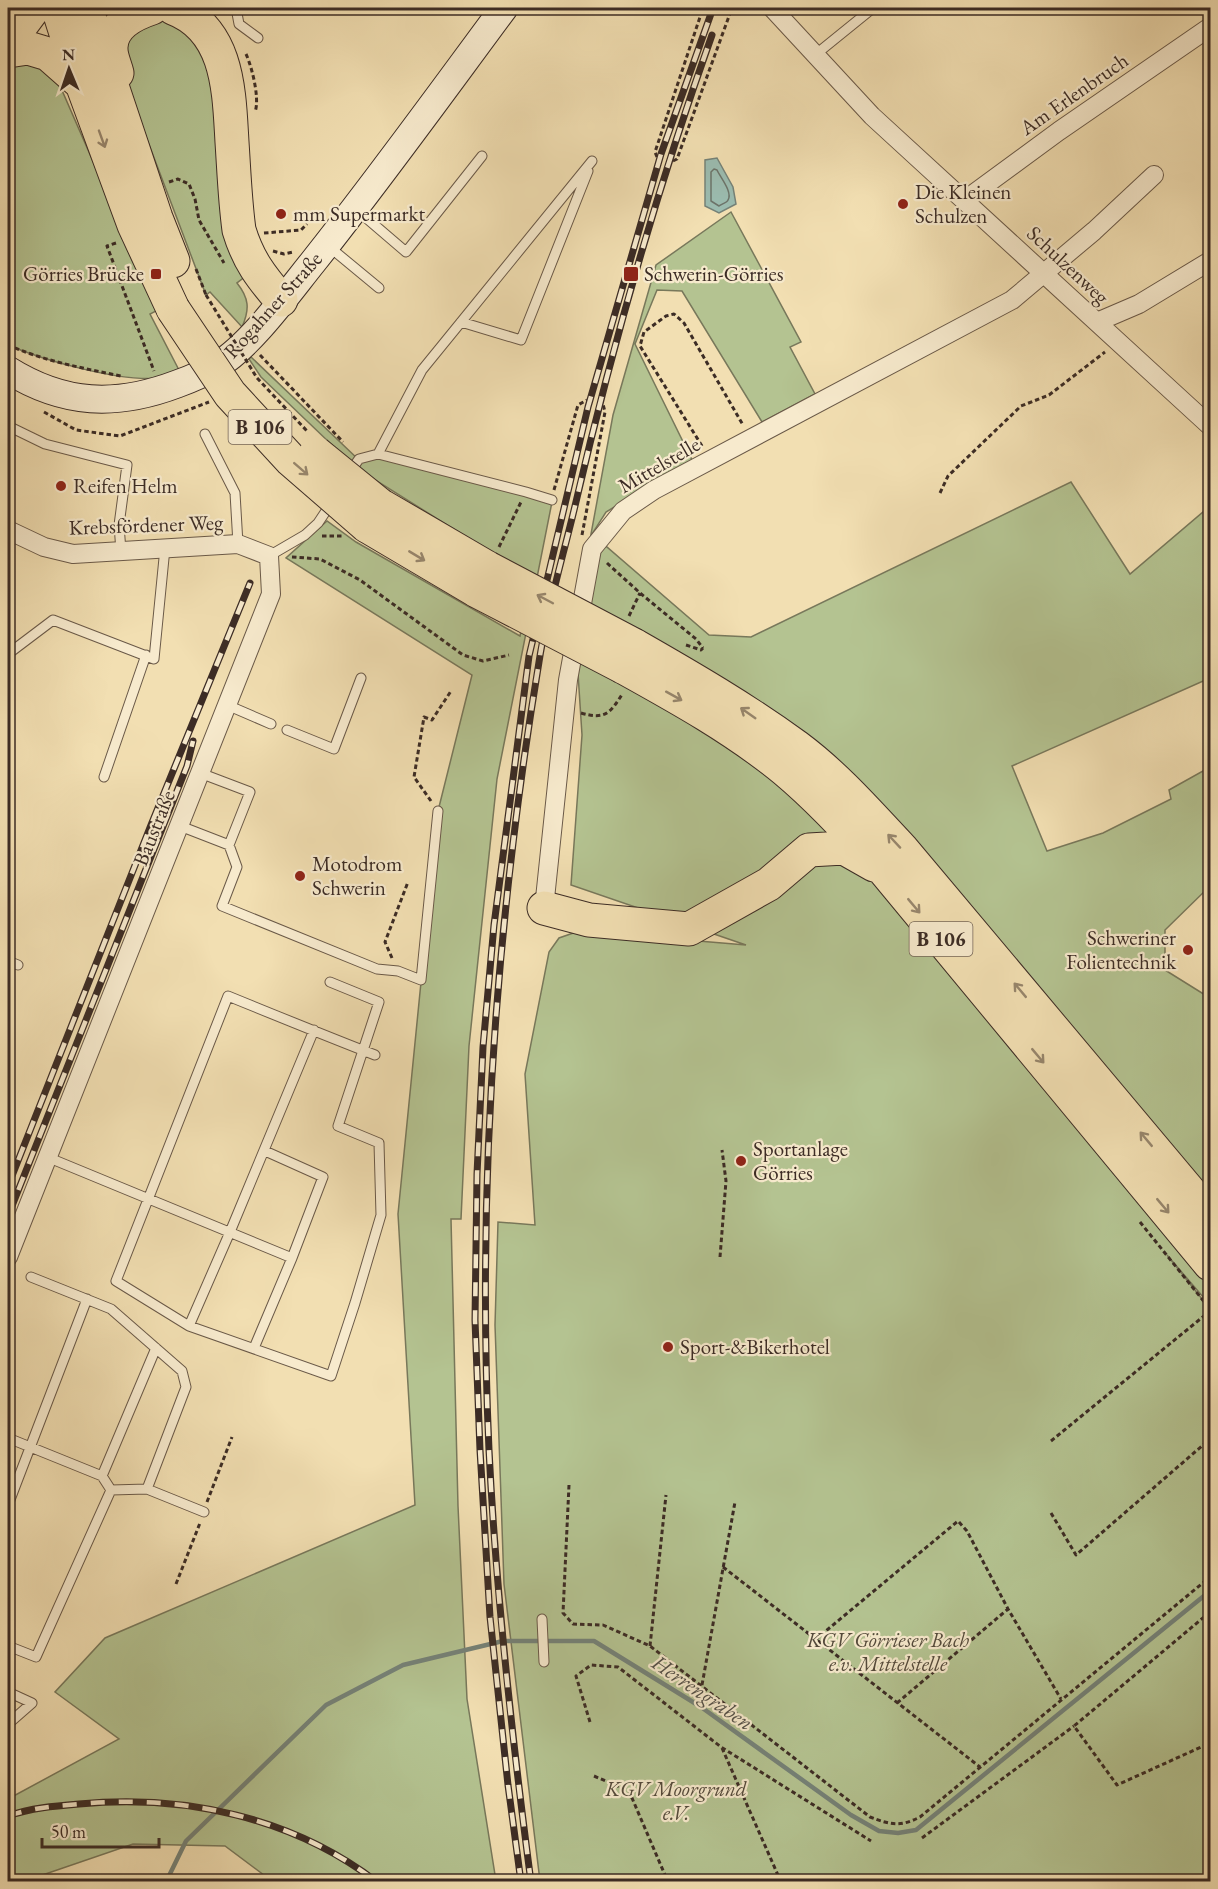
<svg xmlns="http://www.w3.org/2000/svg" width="1218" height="1889" viewBox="0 0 1218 1889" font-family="'EB Garamond',serif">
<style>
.green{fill:#b4c391;stroke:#78785b;stroke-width:1.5}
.water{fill:#9bbcb0;stroke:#758278;stroke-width:1.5}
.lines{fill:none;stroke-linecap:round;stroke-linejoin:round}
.shore{stroke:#6c746a;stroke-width:1.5}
.stream{stroke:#758278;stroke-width:4.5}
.lane-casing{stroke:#6a5948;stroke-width:11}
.street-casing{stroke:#6a5948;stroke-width:20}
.secondary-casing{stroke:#3c2c25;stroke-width:29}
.highway-casing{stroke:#3c2c25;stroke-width:35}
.path{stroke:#3c2c25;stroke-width:3;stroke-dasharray:4.5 3;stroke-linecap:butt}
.lane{stroke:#f7eacd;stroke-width:9}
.street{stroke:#f7eacd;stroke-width:18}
.secondary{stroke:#f7eacd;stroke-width:27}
.highway{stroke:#f2dfb2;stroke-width:33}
.rail-casing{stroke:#3c2c25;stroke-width:7}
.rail{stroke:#f7eacd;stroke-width:4.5;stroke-dasharray:14;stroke-linecap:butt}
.highway-bridge-casing{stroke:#3c2c25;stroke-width:35;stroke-linecap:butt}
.path-bridge{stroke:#3c2c25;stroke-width:3;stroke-dasharray:4.5 3;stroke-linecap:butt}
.highway-bridge{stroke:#f2dfb2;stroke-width:33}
.oneway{stroke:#97866c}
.poi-dot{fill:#8f2418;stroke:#f7eacd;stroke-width:2}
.labels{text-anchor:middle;stroke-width:4.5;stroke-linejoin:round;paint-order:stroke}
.shield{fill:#f7eacd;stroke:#746557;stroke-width:1.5}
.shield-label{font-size:20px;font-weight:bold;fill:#3c2c25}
.street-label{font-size:21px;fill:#3c2c25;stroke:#f7eacd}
.poi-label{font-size:21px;fill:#3c2c25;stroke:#f7eacd;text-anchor:start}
.park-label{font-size:21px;font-style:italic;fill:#544a3b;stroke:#f7eacd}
.water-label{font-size:22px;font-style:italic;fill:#545048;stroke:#f7eacd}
</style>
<rect width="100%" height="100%" fill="#f2dfb2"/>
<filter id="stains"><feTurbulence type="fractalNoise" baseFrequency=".00333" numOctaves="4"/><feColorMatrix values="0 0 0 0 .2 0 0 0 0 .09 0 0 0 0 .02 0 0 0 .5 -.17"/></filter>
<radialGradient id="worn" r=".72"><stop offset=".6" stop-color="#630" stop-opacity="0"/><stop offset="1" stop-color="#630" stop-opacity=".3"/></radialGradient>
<path class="green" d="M152,8L203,28L255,269L237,283C249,298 250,309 242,327L210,292L206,295L142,126L121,62L124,37Z
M28,48L57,79L158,310L150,314L180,372C173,374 165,377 158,378C119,382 43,360 8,345V51Z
M731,212L801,342L790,347L815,394L762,422L682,291L657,290L635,344L692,460L606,512L592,534L709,635L751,637L1071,482L1130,574L1210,506V678L1012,766L1047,851L1103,833L1171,799L1169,790L1210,767V886L1165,930V970L1210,998V1097L1209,1099L1210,1101V1305L1167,1255L1210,1309V1881H540L504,1584L495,1325L498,1222L535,1225L525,1074L549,952L559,938L579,931L746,945L571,885L582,735L578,673L591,534L613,415L656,265Z
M251,357L361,462L380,458L552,502L497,779L469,1046L461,1219H451L458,1506L467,1699L496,1881H272L225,1846L133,1844L25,1881L8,1882V1799L119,1739L55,1692L105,1638L415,1505L398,1214L438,811L472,675L286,558L327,521L356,542L520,636L532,578L356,468L261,377L249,359Z"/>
<path class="water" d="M717,158L733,187L736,204L719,213L705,206V160Z"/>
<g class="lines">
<path class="shore" d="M714,169L717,170C720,177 733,192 728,200C728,202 720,205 719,206L711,201V172Z"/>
<path class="stream" d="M166,1882L186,1841L326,1705L403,1665L503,1641H594L701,1707L851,1815L879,1831L898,1833L916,1830L1210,1591"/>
<g class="lane-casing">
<path id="lane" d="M236,8L239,24L258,38
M815,55L873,8
M357,210L406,252L482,156
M327,245L379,288
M461,322L521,340L588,171
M8,426L45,444L127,465L119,525L121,551
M205,434L235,493L238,544
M378,454L526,492L552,500
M350,472L359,459L378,454L422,370L592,161
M269,556L305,535L318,523L332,502
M8,654L53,620L154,659L165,548
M227,705L271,724
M287,730L334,749L361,678
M200,773L250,792L229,845
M104,777L146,655
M180,826L229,845L237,867L222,906L377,969L398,971L421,980L438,811
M8,961L18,965
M330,982L379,1002L338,1126L379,1143L381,1215L355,1303L331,1376L189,1326L116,1281L228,996C277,1016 326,1036 375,1055
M47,1157L292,1258L323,1177L265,1151
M31,1277L111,1309L182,1371L186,1387L147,1489
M189,1326L230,1232L314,1030
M254,1348L292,1258
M8,1438L102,1476L111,1490L147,1489L204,1512
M102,1476L156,1348
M8,1505L87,1299
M542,1619L544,1662
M8,1646L36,1657L111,1490
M8,1692L32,1703L8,1724"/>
</g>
<g class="street-casing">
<path id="street" d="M772,8L872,116L1210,426
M965,200L1059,131L1210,27
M1097,322L1139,304L1210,261
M8,530L44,547L73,554L238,544L269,556L271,594L8,1257
M544,908L568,680L592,549L623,511L654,490L1012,300L1094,231L1154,175"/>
</g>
<g class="secondary-casing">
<path id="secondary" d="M8,370C64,405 116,407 177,384C191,379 205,373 218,365C251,345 288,293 313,262C379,179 441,93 504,8"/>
</g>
<g class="highway-casing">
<path id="highway" d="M58,8L82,84L134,225L173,309
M86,8L156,218L173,261
M173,8C229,29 229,92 232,142C234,172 235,201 239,230C248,260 261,277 281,300
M8,43L34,8
M8,51L28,48L48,54L82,84
M117,73C115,65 111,57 111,49C110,26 134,14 152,8
M380,505L488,568
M367,526L477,591
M634,645C690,677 745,709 797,747C836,776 869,814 902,849L1210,1216
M623,667C679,698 735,729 785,770C821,800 853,835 884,870L1210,1264
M544,908L589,920L689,929L769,884L809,850L844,848L874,865"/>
</g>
<path class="path" d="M246,54C252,67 260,99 255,112
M657,157L655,152L703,8
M673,161L677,159L732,8
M169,182L178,179L189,184L195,199L199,220L224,263
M264,233L301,230L307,224
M116,243L107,246L154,371
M273,251L284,254L293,252
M196,269L206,295
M8,345C44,361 82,368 121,376
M260,355L343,442
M44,412L76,430L120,436L209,402
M702,446L640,346L644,332L666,316L674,314L684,323L743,425
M554,490L578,405L587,400
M940,493L948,476L1021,406L1049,395L1105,352
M582,535L605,412L603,404
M322,536H342
M499,547L521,502
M292,557L320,559L360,580L463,655L483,661L509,655
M607,563L640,593L696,639L703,648
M629,616L640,593
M686,645L701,650L703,648
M581,713C606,720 610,713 623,693
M431,801L414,777L424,717L432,720L451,691
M392,958L385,942L408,882
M1140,1222L1210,1309
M720,1257L726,1181L722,1150
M1051,1441L1210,1311
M569,1485L563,1613L573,1624L603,1625L650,1646L870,1817C891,1825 900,1827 920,1817L1210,1577
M207,1502L232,1437
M1051,1513L1076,1555L1210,1439
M723,1567L980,1767
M176,1584L200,1523
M1210,1612L1074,1726L1117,1785L1210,1743
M815,1640L958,1521L967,1531L1008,1609L1061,1699
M650,1646L666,1495
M702,1685L735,1502
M897,1703L1008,1609
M590,1722L576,1676L591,1665L618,1667L721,1747L871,1841
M722,1748L781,1882
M594,1776L629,1791L668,1882
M922,1838L1074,1726"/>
<use href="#lane" class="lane"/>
<use href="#street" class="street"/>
<use href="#secondary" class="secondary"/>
<use href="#highway" class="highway"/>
<g class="rail-casing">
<path id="rail" d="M8,1186L151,825L250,583
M8,1216L187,766L193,741
M8,1816C31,1808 54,1806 79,1804C184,1794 292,1817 377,1882
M521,1882L508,1785L490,1617L480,1450L475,1320L477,1174L483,1047L494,925L529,656L588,407L661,154L713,8
M531,1882C512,1738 496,1595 489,1450C477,1187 496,921 539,662C547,609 563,557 575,506C612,347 657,189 712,35"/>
</g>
<use href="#rail" class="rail"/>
<g class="highway-bridge-casing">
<path id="highway-bridge" d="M173,309L230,394L291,460L367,526
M316,453L380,505
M488,568L634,645
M477,591L623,667"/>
</g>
<path class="path-bridge" d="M206,295L257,378L308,432"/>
<use href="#highway-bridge" class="highway-bridge"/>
</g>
<defs><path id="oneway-shaft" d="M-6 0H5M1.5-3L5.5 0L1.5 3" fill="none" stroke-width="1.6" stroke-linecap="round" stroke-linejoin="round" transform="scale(1.5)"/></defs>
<g class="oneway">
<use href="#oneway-shaft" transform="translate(102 139) rotate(70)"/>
<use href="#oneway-shaft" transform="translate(301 469) rotate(41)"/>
<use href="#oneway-shaft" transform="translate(417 556) rotate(31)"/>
<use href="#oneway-shaft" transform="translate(545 599) rotate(-152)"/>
<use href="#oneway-shaft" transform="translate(674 696) rotate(29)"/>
<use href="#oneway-shaft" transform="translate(748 713) rotate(-145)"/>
<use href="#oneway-shaft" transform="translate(894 841) rotate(-133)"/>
<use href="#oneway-shaft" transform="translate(914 906) rotate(50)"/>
<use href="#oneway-shaft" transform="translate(1020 990) rotate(-130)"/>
<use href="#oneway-shaft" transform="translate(1038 1056) rotate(50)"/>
<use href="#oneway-shaft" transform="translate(1146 1139) rotate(-130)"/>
<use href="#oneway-shaft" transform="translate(1163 1206) rotate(50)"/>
</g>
<g class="poi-dot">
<circle cx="903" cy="204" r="6"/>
<circle cx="281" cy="214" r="6"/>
<rect x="150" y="268" width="12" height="12" rx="3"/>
<rect x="623" y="266" width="16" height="16" rx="3"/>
<circle cx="61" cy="486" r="6"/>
<circle cx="300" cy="876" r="6"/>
<circle cx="1188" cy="950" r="6"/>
<circle cx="741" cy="1161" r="6"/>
<circle cx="668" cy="1347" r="6"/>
</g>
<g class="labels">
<g class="shield">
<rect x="228.5" y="410" width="63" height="34" rx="4.5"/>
<rect x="909.5" y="922" width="63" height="34" rx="4.5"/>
</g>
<g class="shield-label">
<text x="260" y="434">B 106</text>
<text x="941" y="946">B 106</text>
</g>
<g class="street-label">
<text transform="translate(1074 94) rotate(-35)" y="7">Am Erlenbruch</text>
<text transform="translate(1068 265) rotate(43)" y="7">Schulzenweg</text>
<text transform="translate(273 305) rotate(-48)" y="7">Rogahner Straße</text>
<text transform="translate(659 465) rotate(-30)" y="7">Mittelstelle</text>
<text transform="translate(146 525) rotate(-2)" y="7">Krebsfördener Weg</text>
<text transform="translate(154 828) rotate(-68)" y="7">Baustraße</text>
</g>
<g class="poi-label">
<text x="915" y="199">Die Kleinen<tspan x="915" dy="24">Schulzen</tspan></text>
<text x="293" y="221">mm Supermarkt</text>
<text x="144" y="281" text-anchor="end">Görries Brücke</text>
<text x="644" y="281">Schwerin-Görries</text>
<text x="73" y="493">Reifen Helm</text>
<text x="312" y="871">Motodrom<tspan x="312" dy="24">Schwerin</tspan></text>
<text x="1176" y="945" text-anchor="end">Schweriner<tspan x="1176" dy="24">Folientechnik</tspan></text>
<text x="753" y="1156">Sportanlage<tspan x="753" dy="24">Görries</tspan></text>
<text x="680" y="1354">Sport-&amp;Bikerhotel</text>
</g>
<g class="park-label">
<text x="888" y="1647">KGV Görrieser Bach<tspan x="888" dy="24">e.v. Mittelstelle</tspan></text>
<text x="676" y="1796">KGV Moorgrund<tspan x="676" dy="24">e.V.</tspan></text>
</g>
<g class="water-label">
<text transform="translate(703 1692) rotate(34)" y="8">Herrengraben</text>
</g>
</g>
<rect width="1218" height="1889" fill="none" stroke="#f2dfb2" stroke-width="30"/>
<rect x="9" y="9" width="1200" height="1871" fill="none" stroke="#3c2c25" stroke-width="3"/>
<rect x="15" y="15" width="1188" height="1859" fill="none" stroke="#3c2c25" stroke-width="1.5"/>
<g transform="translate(69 69) rotate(358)" stroke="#f7eacd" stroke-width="4.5" paint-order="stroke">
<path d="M0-4.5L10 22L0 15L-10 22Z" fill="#3c2c25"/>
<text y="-9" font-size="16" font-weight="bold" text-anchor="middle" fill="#3c2c25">N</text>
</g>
<path d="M42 1838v9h117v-9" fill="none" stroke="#3c2c25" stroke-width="3"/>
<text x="51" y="1838" font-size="18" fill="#3c2c25" stroke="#f7eacd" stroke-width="4.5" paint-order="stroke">50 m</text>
<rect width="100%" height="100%" filter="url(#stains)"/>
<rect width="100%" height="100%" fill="url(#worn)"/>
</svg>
